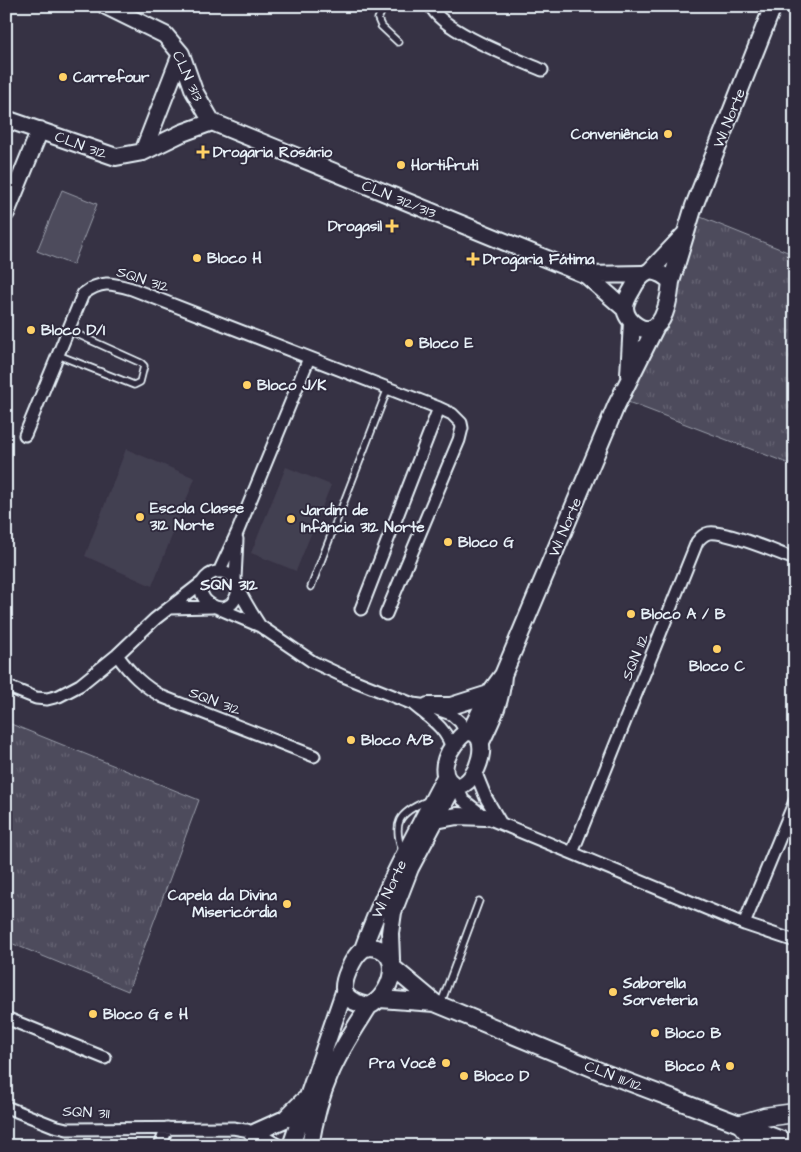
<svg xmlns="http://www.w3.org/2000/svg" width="801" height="1152" viewBox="0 0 801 1152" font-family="'Architects Daughter',sans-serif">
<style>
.built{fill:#433f51}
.grass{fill:url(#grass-tufts);stroke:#9a9eaa}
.park{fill:url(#park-dots);stroke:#9a9eaa}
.pitch{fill:#4d4b5c;stroke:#9a9eaa}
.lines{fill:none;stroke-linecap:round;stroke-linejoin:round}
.lane-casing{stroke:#e8f1f8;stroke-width:9}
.street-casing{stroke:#e8f1f8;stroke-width:15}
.secondary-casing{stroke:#e8f1f8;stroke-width:20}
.primary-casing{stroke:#e8f1f8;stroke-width:21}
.lane{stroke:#2f2a3d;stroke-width:5.5}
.street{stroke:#2f2a3d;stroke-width:11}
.secondary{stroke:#2f2a3d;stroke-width:16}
.primary{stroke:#2f2a3d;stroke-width:18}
.poi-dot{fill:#ffd166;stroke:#2f2a3d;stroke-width:2}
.labels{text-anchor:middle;stroke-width:4;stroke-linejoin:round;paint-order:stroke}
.street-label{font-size:15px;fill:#e8f1f8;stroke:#2f2a3d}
.poi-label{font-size:15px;font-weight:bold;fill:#e8f1f8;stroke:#2f2a3d;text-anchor:start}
.neighbourhood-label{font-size:16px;font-weight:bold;fill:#e8f1f8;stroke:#2f2a3d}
</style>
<defs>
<pattern id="grass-tufts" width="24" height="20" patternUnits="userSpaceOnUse" patternTransform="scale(1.25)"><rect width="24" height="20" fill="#4d4b5c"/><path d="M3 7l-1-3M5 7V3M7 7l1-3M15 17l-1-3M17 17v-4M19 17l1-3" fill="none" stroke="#676574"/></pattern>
<pattern id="park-dots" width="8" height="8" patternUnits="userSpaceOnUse" patternTransform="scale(1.25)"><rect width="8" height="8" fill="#4d4b5c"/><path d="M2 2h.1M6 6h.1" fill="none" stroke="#676574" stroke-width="1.8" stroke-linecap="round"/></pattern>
</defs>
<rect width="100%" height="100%" fill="#363244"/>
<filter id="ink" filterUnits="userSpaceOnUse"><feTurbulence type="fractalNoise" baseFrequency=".02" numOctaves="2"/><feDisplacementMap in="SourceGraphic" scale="10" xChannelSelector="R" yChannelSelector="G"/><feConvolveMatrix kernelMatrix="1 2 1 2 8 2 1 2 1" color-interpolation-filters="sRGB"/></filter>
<g filter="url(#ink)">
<path class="built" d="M126,449L195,478L152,586L85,556Z
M286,467L331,485L296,571L251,553Z"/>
<path class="grass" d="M698,216L795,255V466L628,402L666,325Z
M6,722L199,800L128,991L6,941Z"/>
<path class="park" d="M238,1137L249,1146H218L226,1139Z"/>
<path class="pitch" d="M62,190L97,204L73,265L37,251Z"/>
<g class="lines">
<g class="lane-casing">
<path id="lane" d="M384,6L378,19L381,26L398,42
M58,355L134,385L140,382L144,366L141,363L68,330
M311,587L388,388
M403,853C392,823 398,813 427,801
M441,1003L479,901"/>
</g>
<g class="street-casing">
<path id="street" d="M431,6C441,31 517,59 542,70
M25,435L83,294C101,280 111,283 132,289L439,408L452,414L461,423L462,428L459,440L386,614
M219,572L237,533L309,358
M235,579L237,539
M238,590C231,629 182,595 209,575C215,571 222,571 228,574C231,575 232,576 234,578C237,583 237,588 240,592C246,604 253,615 260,626
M169,608L212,607
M218,608L260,626L313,662L343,676L413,704L428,706L451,714L460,722L466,732
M361,609L439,408
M117,655C131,674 142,685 163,697L314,756
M6,686L36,698L47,699L59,696L80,685L117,655L155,619L204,581
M413,704C428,717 447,728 452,749
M475,771L486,798L500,822
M457,786L463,800L485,817L744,924L795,941
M572,853L697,542C700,538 704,534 709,533C725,530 778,553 795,559
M744,924L795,801
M6,1018L105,1058
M6,1107L54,1126L67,1129L233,1128L256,1132L279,1146
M247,1130L259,1146
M160,1146L167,1128"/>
</g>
<g class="secondary-casing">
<path id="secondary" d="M106,6L165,35L181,54L194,91L212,122
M6,119L116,157L143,152L182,133L212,122
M212,122L586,275L625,309
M143,152L181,54
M6,213L40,130
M650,271C659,272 665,275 671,282C670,294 666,318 656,326C644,336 626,321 625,308C625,301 629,295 632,290C636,281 641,275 650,271Z
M650,271L685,234
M586,275L642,274
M671,282L694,206L773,6
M629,375L632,322
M428,706H451L489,694
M466,732C494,729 479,785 457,786C431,776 451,743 466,732Z
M470,732L489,694L503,675L616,406L656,326
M481,742C492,719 501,702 503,676
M436,820L457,816L485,817
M370,947C406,949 392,996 369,1006C360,1004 349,1002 345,993C340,983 354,956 362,950C364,948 367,948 370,947Z
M363,949C384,889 416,833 445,777
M391,959L390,933L393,912L410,868L454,785
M392,967L435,1003
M380,999L435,1003L602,1072L795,1145
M256,1132L285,1119L303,1101
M291,1146L344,992
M310,1146C314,1121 320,1097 330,1074C340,1050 355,1028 369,1006"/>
</g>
<g class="primary-casing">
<path id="primary" d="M759,1146L741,1124L764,1117L795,1113"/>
</g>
<use href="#lane" class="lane"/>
<use href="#street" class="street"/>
<use href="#secondary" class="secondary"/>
<use href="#primary" class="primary"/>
</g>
</g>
<g class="poi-dot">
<circle cx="63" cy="77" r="5"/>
<circle cx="668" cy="134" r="5"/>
<path d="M200.5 144.5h5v5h5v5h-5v5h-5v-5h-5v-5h5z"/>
<circle cx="401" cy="165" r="5"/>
<path d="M389.5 218.5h5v5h5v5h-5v5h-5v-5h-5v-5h5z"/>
<circle cx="197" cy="258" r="5"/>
<path d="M470.5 251.5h5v5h5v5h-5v5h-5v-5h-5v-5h5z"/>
<circle cx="31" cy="330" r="5"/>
<circle cx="409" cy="343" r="5"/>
<circle cx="247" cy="385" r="5"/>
<circle cx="140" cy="517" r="5"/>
<circle cx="291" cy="519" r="5"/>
<circle cx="448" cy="542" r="5"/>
<circle cx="631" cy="614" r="5"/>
<circle cx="717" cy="649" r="5"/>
<circle cx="351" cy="740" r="5"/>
<circle cx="287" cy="904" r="5"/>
<circle cx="613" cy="992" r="5"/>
<circle cx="93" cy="1014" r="5"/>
<circle cx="655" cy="1033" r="5"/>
<circle cx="446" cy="1063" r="5"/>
<circle cx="730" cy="1066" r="5"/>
<circle cx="464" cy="1076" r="5"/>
</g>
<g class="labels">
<g class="street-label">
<text transform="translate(188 76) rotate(65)" y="5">CLN 313</text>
<text transform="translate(729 118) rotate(-68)" y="5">W1 Norte</text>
<text transform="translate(81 145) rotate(20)" y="5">CLN 312</text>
<text transform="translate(399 199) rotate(22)" y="5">CLN 312/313</text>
<text transform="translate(143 279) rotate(18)" y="5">SQN 312</text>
<text transform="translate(565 527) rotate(-67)" y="5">W1 Norte</text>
<text transform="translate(635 657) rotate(-68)" y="5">SQN 112</text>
<text transform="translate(215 701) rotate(21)" y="5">SQN 312</text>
<text transform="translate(389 889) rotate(-65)" y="5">W1 Norte</text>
<text transform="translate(614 1076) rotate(21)" y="5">CLN 111/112</text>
<text transform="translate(86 1112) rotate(3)" y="5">SQN 311</text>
</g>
<g class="poi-label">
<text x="73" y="82">Carrefour</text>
<text x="658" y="139" text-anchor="end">Conveniência</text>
<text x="213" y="157">Drogaria Rosário</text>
<text x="411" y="170">Hortifruti</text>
<text x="382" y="231" text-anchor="end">Drogasil</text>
<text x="207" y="263">Bloco H</text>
<text x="483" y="264">Drogaria Fátima</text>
<text x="41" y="335">Bloco D/I</text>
<text x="419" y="348">Bloco E</text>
<text x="257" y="390">Bloco J/K</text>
<text x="150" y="513">Escola Classe<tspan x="150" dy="17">312 Norte</tspan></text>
<text x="301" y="515">Jardim de<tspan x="301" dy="17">Infância 312 Norte</tspan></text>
<text x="458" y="547">Bloco G</text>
<text x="641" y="619">Bloco A / B</text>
<text x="717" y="671" text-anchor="middle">Bloco C</text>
<text x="361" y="745">Bloco A/B</text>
<text x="277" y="900" text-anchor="end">Capela da Divina<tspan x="277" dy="17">Misericórdia</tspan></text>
<text x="623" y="988">Saborella<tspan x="623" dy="17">Sorveteria</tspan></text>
<text x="103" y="1019">Bloco G e H</text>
<text x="665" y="1038">Bloco B</text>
<text x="436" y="1068" text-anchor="end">Pra Você</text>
<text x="720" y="1071" text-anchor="end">Bloco A</text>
<text x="474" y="1081">Bloco D</text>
</g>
<g class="neighbourhood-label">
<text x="229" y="590">SQN 312</text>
</g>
</g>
<rect width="801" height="1152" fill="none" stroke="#2f2a3d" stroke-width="25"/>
<rect x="12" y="12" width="776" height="1127" fill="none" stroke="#e8f1f8" stroke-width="2" filter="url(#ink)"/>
</svg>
